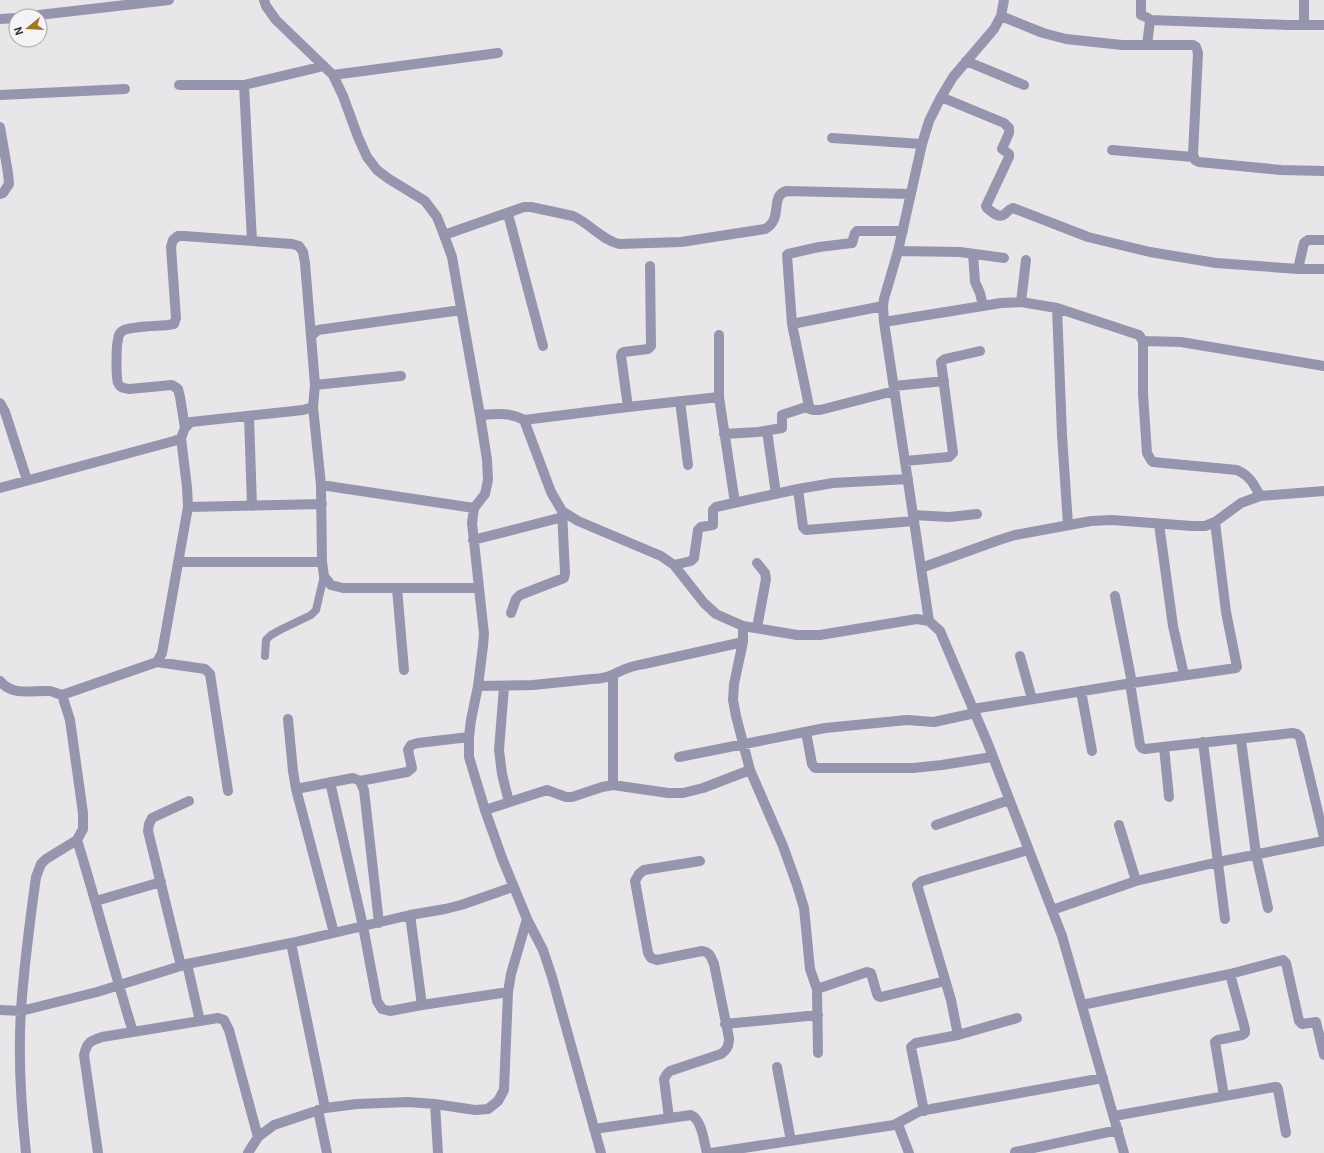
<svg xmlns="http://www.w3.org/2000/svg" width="1324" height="1153" viewBox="0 0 1324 1153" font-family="Roboto,sans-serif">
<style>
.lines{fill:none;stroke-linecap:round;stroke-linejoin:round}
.service{stroke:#9695ae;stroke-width:8}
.minor{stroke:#9695ae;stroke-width:10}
</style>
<rect width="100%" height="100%" fill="#e8e6e9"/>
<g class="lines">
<path class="service" d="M265,656L266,640L271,635L280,630L311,615L316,610L324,576"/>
<path class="minor" d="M264,0L266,6L276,20L333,75L343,96L358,137L367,157L377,170L389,179L425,201L437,217L444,235L452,257L456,280L480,415L487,460L488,480L485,494L474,508L472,523L484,634L483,646L478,686L471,720L469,737V757L485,810L502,858L527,919L543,950L552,977L601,1153
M1141,0V15L1148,18L1150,21L1147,45
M30,16L169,0
M1001,16L1043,33L1066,39L1122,45H1193L1196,47L1198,53L1193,154L1195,160L1199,162L1281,170L1324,171
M0,19L16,18
M1150,20L1288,25H1324
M1304,25V0
M966,61L1024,85
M333,75L498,53
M179,85H244L324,66
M244,85L252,241
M0,95L125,89
M941,97L1004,123L1009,128V133L1002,149L1009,154V157L986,206L987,208C992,212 999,219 1005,214C1008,211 1009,209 1013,208L1088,237L1150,252L1216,263L1298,269H1324
M0,127L8,173L9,184L3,193L0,194
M832,138L922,144
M1112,150L1193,157
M508,214L543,346
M444,235L524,207H531L573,216C589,223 602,240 619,244L681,242L765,229C784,219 769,195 787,191L911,194
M898,251L960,252L1004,258
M973,254L975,282L980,293L983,306
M1298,269L1304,243L1308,240H1324
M1021,302L1026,260
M1057,308L1062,435L1068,525
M884,322L1001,303L1021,302L1057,308L1139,335L1143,341V394L1147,453L1151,460L1153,462L1237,470C1250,476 1254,484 1260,496
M792,324L883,306
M719,335V397L735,503
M1143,341L1181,342L1324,366
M315,385L401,376
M894,386L944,381
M680,401L688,465
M0,403L5,412L27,480
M313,407L321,485L322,562L324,576L331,585L343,588H478
M628,407L621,356L622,353L624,352L648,349L651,346L650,266
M807,408L813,410H820L894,391
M480,415C496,414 510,412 524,420L551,492L562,511L578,521L661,556L674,565L704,603L716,614L743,626V642L734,684L733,700L736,716L750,770L783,846L797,885L804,908L810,969L817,989L818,1053
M249,416L252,506
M524,420L628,407L719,397
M185,428L180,397L178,389L172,385L129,389C124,388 120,388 118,383C116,378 116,346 118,340C118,336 120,332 124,330C133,326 157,326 168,325L174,324L176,318L171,247L173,240L178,236H184L292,244L299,246L303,252L305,263L311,336
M767,431L776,494
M724,434L758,432L782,428V415L809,406L792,324L787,255L788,254L819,247L852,243L855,233L857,231H903
M905,461L949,457L953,453L941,362L945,359L980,351
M321,485L474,508
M0,488L174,441L181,438L185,428L191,422L303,410L313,407L315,385L311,336L318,330L461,310
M798,489L803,527L806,530L914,521
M188,507L322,504
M913,515L949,517L977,514
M1159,524L1173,626L1184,675
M473,540L563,517
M179,562H322
M674,565L691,561L694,558L698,530L701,527L713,525V510L716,507L798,489L833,483L908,479
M921,568L999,540L1015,535L1091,521L1112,520L1192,526H1205L1215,522L1241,503L1260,496L1324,491
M397,588L404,670
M1115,596L1132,683
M511,613L516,599L520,595L564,578L565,573L562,511
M929,621L884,322L883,306L884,299L898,251L922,144L929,121L941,97L953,77L994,29L1001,16L1004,0
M743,626L797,635H820L917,619L929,621L940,631L988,744L1062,936L1124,1153
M757,628L766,579L765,573L757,563
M1020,656L1032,699
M157,662L205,669L210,674L228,791
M613,676V785
M0,681C13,697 33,690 50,691C54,692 58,694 62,695L70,720L83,813V829L77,840L46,859L41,864L36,877C30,920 24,966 21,1010C18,1057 21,1106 26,1153
M1130,683L1140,745L1142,748L1145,749C1194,743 1243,739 1292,733L1297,734L1300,737L1324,837
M478,686L533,685L592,679C609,679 614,673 628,668C633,666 639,665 644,664L743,642
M504,687L499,750L502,774L509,802
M1081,691L1092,751
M62,695L157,662L162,653L188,507L187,487L181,438
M973,709L1132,683L1236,668L1237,667L1226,612L1215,522
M288,719L293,771L296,789L334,933
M806,732L812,764L815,768H913L942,765L992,757
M1241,740L1256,854L1268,908
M1203,742L1225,919
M1164,747L1169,797
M679,757L825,728L907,720L934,722L975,713
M360,781L407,772L412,768L408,750L411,745L418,743L469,737
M330,782L363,926L377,1001L382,1009L390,1011L422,1005L508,992
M296,789L353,778L360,781L364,790L379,923
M485,810L547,790L566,797H572L602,787L613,785L668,793H683L703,788L750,770
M936,825L1009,800
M1119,825L1136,881
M77,840C97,904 113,968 133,1032
M96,901L161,882
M1052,910L1136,881L1218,862L1324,841
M410,915L422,1005
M291,943L325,1108
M187,964L200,1021
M181,966L148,831L149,824L152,818L189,801
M817,989L867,972L871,973L877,994L878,996L881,997L945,981
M1082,1005L1230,974L1283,960L1286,963L1299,1021L1302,1024L1316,1022L1324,1055
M0,1010L21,1011L97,992L187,964L291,943L410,915L445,909L461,905L513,887
M725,1024L818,1015
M958,1035L951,1000L917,885L922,881L1028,850
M777,1067L791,1141
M1224,1096L1215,1042L1218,1040L1242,1035L1245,1033V1029L1230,974
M435,1104L438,1153
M318,1110L327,1153
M924,1111L911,1047L916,1043L958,1035L1017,1018
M1114,1116L1275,1087H1277L1278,1089L1286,1133
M669,1118L664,1079L667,1074L670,1071L721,1054C727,1050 729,1046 729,1038L714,964C711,957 710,952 702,951L657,960L651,958L648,953L635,881L639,874L644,870L700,861
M894,1125L918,1112L931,1109L1103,1078
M594,1129L691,1115C702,1120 704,1142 707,1153
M1015,1152L1118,1130
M98,1153L84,1055C87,1042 90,1041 102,1037L218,1018L224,1020L229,1030L258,1137
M248,1153L258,1137L274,1125L325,1108L357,1104L408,1102L435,1104L475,1110L488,1109L498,1101L504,1090L508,992L511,974L527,919
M711,1153L894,1125H897L899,1127L909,1153"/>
</g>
<g transform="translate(28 28) rotate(252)"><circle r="19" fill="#f5f3f6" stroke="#a8a7a9"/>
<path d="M0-3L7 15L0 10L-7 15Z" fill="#a07726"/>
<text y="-6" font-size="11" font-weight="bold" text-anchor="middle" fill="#353435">N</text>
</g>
</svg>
